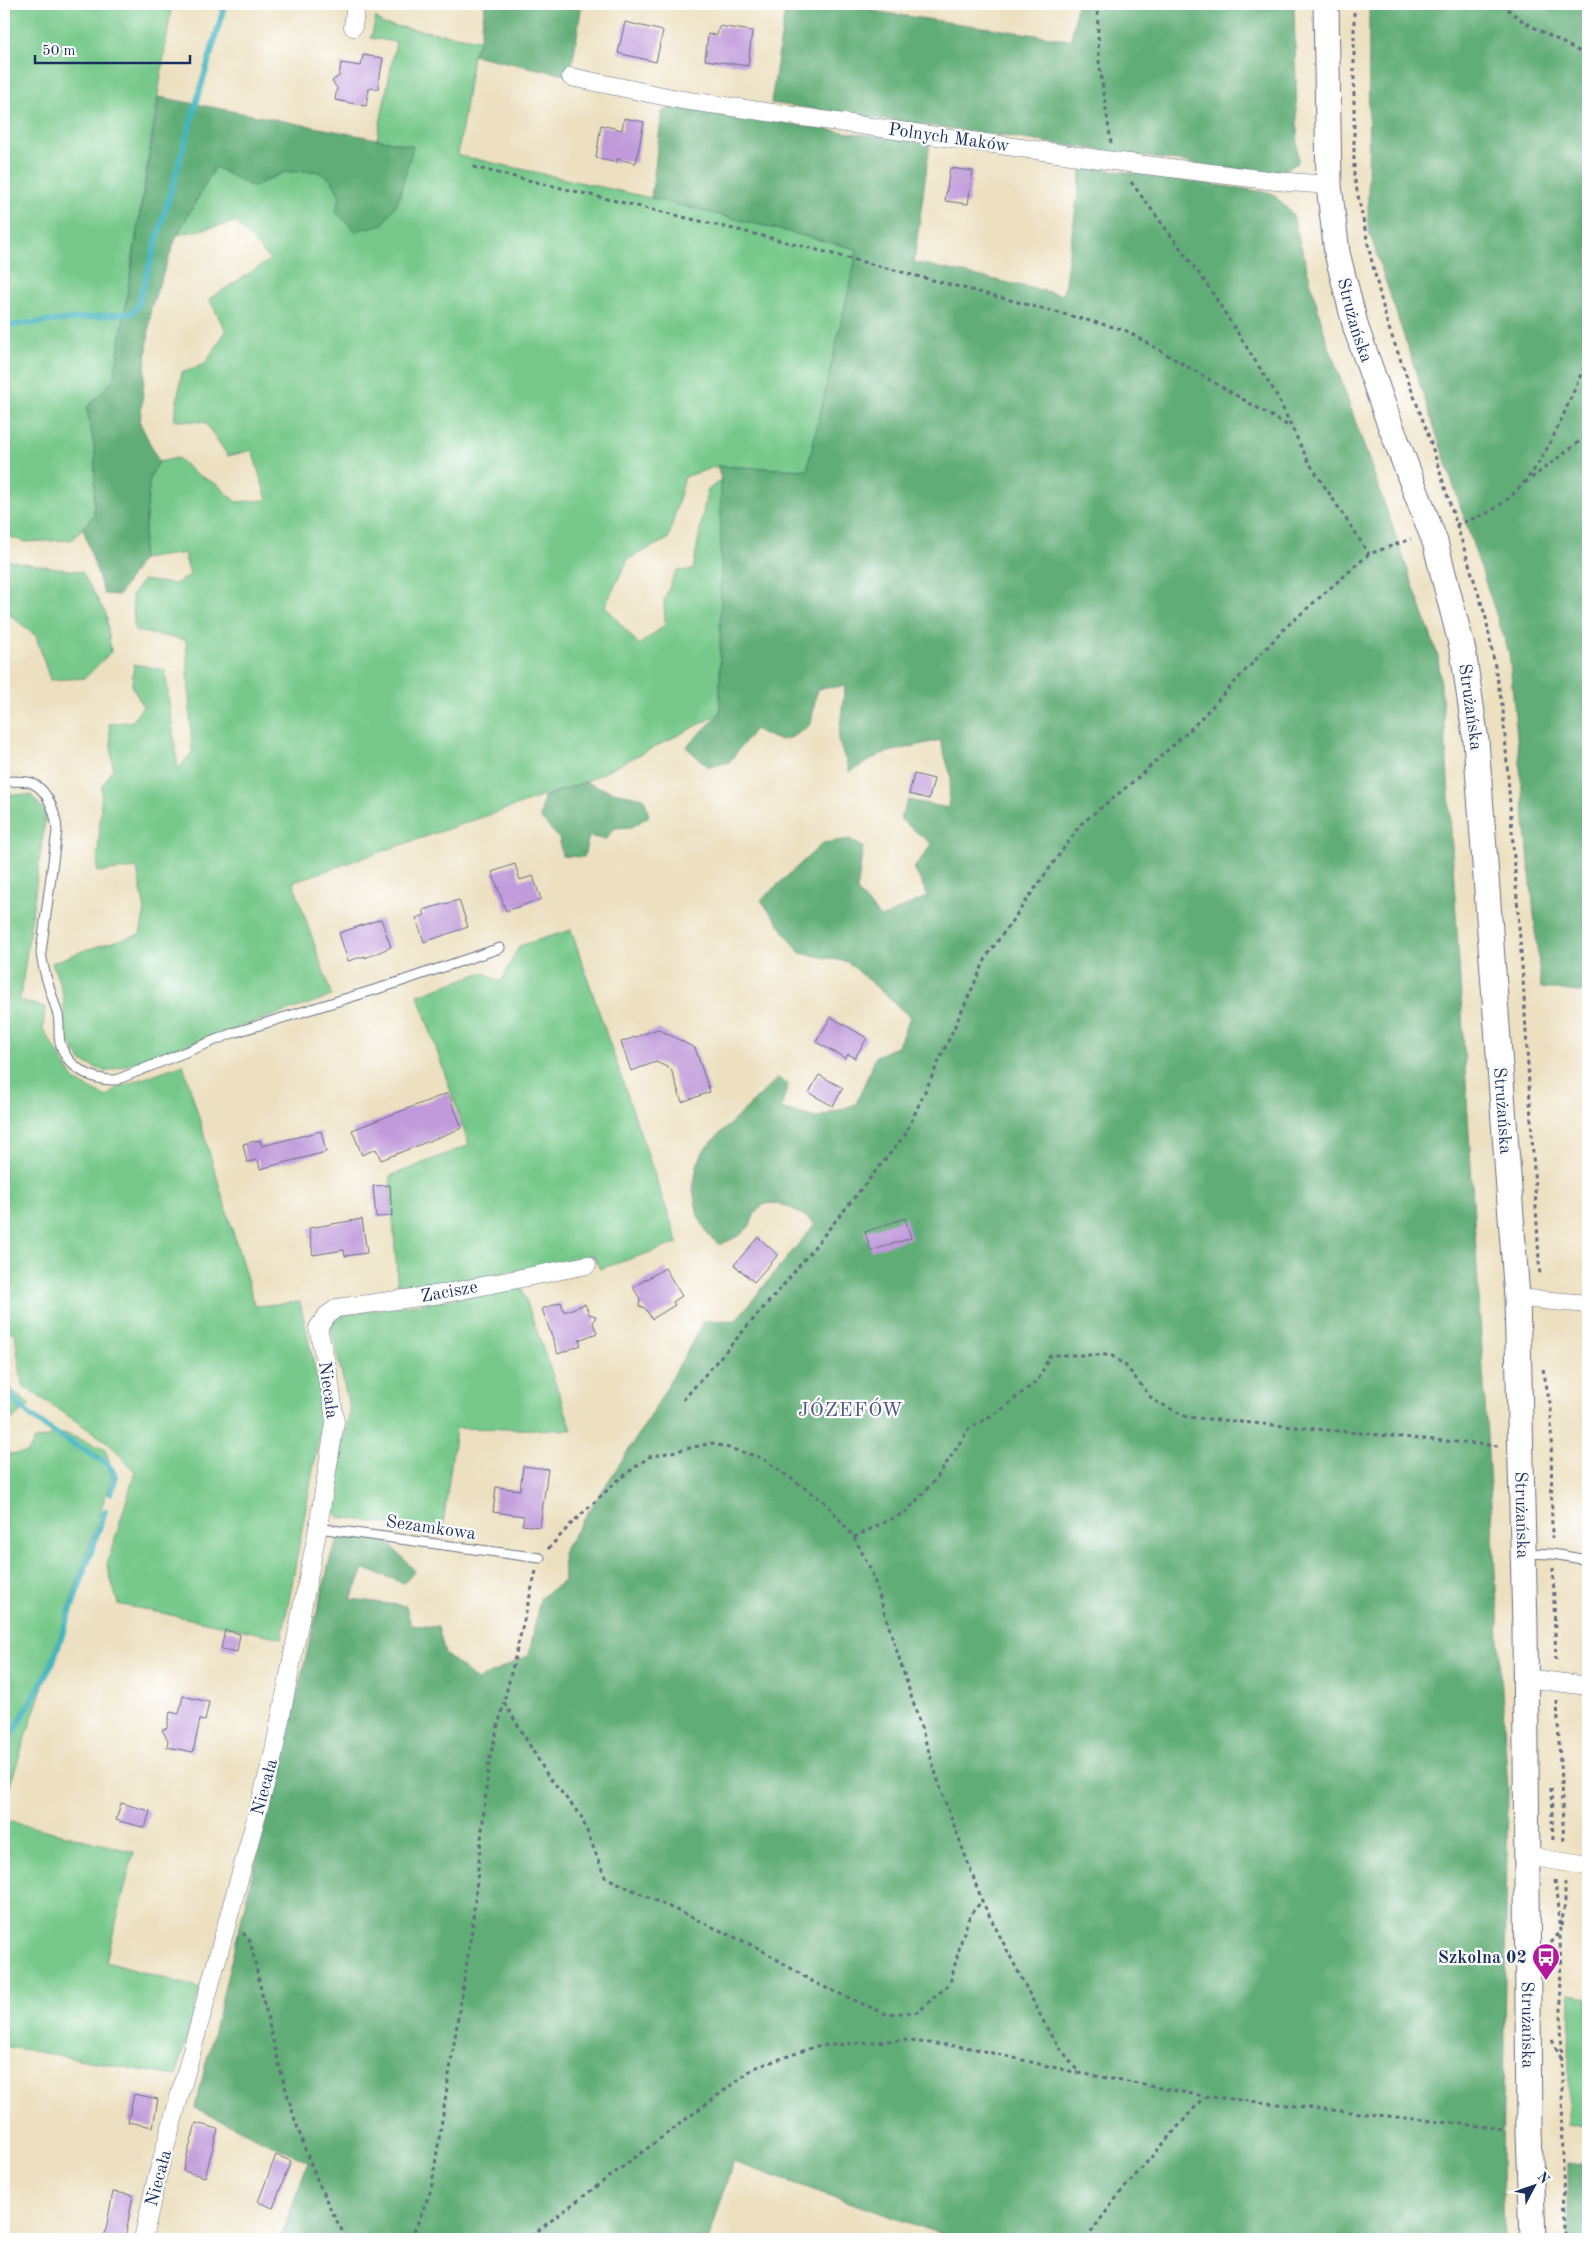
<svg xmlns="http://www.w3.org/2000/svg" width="1592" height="2243" viewBox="0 0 1592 2243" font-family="'Old Standard TT',serif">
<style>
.green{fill:#77c98b;stroke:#497c74}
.forest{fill:#61ad77;stroke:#3e6e6a}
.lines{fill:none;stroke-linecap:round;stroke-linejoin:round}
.stream{stroke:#45b5be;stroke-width:6}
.building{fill:#c09ada}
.service-casing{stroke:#646d80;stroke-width:11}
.minor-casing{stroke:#646d80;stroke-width:19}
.secondary-casing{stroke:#646d80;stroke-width:27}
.path{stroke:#646d80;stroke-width:3;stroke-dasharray:4 4;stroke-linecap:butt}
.service{stroke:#fff;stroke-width:9}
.minor{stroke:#fff;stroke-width:18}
.secondary{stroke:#fff;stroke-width:25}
.labels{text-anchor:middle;stroke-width:4.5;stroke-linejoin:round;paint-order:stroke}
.street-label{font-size:18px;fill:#1b2f5e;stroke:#fff}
.poi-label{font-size:18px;font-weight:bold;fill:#1b2f5e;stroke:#fff;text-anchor:end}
.quarter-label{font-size:20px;letter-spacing:1px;fill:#555489;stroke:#fff}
</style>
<rect width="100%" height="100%" fill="#fff"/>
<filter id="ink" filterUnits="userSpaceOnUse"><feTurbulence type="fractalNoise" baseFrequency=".02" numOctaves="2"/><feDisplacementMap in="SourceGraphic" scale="10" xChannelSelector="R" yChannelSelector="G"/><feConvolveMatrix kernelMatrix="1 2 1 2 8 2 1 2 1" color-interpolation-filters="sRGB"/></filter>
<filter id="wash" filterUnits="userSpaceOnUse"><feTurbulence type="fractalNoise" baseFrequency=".0096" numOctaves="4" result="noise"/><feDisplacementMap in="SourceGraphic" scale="20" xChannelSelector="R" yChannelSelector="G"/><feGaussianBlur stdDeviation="1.12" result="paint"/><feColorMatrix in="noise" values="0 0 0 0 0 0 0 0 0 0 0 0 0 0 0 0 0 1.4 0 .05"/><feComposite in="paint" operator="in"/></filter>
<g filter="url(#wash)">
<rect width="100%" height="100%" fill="#ece0c0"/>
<path class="green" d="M4,4H172L114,379L87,408L95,452L94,515L72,540L25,542L4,535Z
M376,17L382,24L480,40L473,55L458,155L651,198L857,249L853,271L807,470L717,466L685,477L668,539L628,559L605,606L639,645L665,625L664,600L676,571L693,570L707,491L721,479L720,714L585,782L293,882L332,996L106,1072L81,1061L66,1035L63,993L52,963L88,949L140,934L145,910L137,868L97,872L102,786L113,768L109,724L133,721L143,706L132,686L134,664L165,670L178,769L192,752L186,640L135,631L132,595L143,580L175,584L190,575L184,553L142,559L150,477L159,462L178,458L194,473L218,485L236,502L267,500L252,450L228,456L205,422L174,420L182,372L205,364L226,331L209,299L270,260L236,222L177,235L215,167L253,187L284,172L316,171L331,179L340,196L412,146L377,139L396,42L371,38Z
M4,560L82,572L106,614L111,652L85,678L50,680L36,636L4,610Z
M4,794L31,795L46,813L20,1001L45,1007L43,1029L75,1081L107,1097L117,1088L183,1064L255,1306L300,1302L324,1410L282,1638L118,1604L107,1565L135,1472L110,1444L22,1385L15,1333L4,1331Z
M571,930L678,1243L600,1269L593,1255L575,1262L398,1290L390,1176L469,1145L418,995L483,972L501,982L519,946Z
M522,1289L572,1430L456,1428L442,1532L339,1517L329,1505L350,1411L331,1327L341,1315Z
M4,1376L13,1391L30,1405L4,1426Z
M64,1433L105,1449L113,1473L4,1803V1453L5,1454L27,1453L35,1440Z
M4,1820L134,1852L106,1962L200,1988L176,2076L4,2046Z
M1570,1994L1588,1997V2129L1568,2125Z"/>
<path class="forest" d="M485,4H582L573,60L566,75L473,55L480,40Z
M786,4H873L872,11L1071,40L1077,4H1294L1298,163L1275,175L771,103Z
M1369,4H1588V993L1541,988L1509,653L1368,228Z
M159,97L413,146L398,202L383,224L355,231L336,212L340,196L331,179L317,171L284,172L253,187L215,167L177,235L151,307L140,423L159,462L150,477L142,559L119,595L104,594L83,528L94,515L95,452L87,408L114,379Z
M672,106L850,133L930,143L914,262L1063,295L1082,166L1272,193L1292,213L1325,335L1438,656L1445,728L1508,1790L1502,2164L1504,2239H955L733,2162L709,2239H280L308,2162L195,2108L331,1555L344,1529L382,1536L415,1571L404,1583L364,1569L351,1599L406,1606L411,1625L438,1627L445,1654L477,1680L529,1655L540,1598L564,1581L563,1551L650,1417L704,1321L736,1320L815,1224C803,1214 774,1194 759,1208C753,1213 753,1223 747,1229C741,1236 729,1240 720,1245L709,1236L698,1216L693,1190L697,1165L705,1148L778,1078L788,1085L781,1108L816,1118L856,1104L876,1056L898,1046L910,1017L848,962L800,953L761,900L823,843L849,839L863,847L857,891L881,918L928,896L914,868L932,844L900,819L908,800L948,808L951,776L940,740L881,754L850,772L838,740L845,686L817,689L811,724C785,743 784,745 755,729L729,762L709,767L686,747L720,714L721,479L717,466L807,470L853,271L857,249L651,198L662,112Z
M585,782L613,792L644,798L649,816L632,827L615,828L605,840L589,836L584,857L562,856L559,838L540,818L544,797Z
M1568,2163L1588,2166V2239H1568Z"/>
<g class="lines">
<path class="stream" d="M4,326L132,313L137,308L225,4
M4,1386C26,1422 71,1441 106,1463C118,1476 117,1477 110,1493
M6,1746L52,1664L105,1511"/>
</g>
<g id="blocks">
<path class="building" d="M625,22L663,31L656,62L618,53Z
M719,26L752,31L748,66L705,60L708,34L717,35Z
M363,55L383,58L378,89L369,88L366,106L335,100L337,88L332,81L339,76L341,63L361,66Z
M624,118L644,122L636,163L617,159V163L596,158L601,125L622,130Z
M950,168L973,171L968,204L945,201Z
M914,774L934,779L929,799L909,794Z
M515,864L520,880L533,876L541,899L506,911L492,872Z
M459,900L468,927L424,942L416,918L425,915L423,910Z
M381,919L391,947L365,958V956L348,961L339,933Z
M831,1017L867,1038L855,1058L848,1054L845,1058L816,1042Z
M658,1029L695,1048L710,1092L682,1102L671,1069L656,1062L631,1071L621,1042Z
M819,1075L843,1088L833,1106L809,1093Z
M448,1093L462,1128L381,1160L376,1149L362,1155L352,1130Z
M321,1131L326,1152L260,1169L258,1160L247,1162L243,1144L260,1140L262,1146Z
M390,1185L392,1216L376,1217L373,1186Z
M905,1218L911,1238L871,1251L865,1232Z
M362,1219L367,1253L345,1256L344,1250L313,1255L309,1228Z
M758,1237L778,1255L754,1282L734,1265Z
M665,1268L682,1296L673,1302L675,1305L652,1319L645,1308L639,1306L640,1299L633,1287Z
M561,1302L564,1312L585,1304L589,1314L596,1316L593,1323L597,1333L579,1340L581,1345L558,1354L542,1309Z
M523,1466L548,1469L540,1527L522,1525L524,1516L493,1512L496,1487L520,1490Z
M225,1630L240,1634L237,1652L221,1649Z
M183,1696L209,1702L205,1721L200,1720L193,1752L167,1747L168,1740L162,1730L167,1728L170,1712L179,1714Z
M121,1803L150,1811L145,1828L116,1820Z
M134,2094L158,2099L153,2127L128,2122Z
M196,2123L218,2129L205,2177L183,2171Z
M276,2155L291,2161L273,2208L258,2202Z
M113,2192L133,2195L125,2239H104Z"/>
</g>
</g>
<g filter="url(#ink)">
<use href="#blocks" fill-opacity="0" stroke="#646d80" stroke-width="1"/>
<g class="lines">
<g class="service-casing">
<path id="service" d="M4,781C12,782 24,780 32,783C49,791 56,814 57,831L41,952C43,974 52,994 58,1015C60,1024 58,1033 60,1042C66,1067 92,1081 116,1080L233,1033L387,986L500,948
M318,1528L540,1558
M1524,1553L1552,1554L1588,1560"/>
</g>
<g class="minor-casing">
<path id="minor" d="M353,27L356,4
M571,77L682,100L1113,161L1276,181L1329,185
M1517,1298L1588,1304
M1525,1678L1588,1686
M1527,1856L1588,1866
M143,2239L156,2181L273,1756L318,1528L335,1422L329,1376L318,1328L327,1315L337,1308L442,1294L587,1265"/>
</g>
<g class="secondary-casing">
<g id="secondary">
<path id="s1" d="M1326,4L1329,185L1337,253L1356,328L1388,419L1435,542L1463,651L1476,741L1517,1298L1525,1627L1529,2132L1533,2239"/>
</g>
</g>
<path class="path" d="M1097,4L1099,61L1111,143
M1354,4V176L1371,258L1387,323L1429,437L1486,618L1503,710L1523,979L1540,1277
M1501,4L1524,22L1588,56
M473,167L763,236L1125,330L1290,427
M1131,182L1206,283L1275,392L1308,461L1369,554
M1525,483L1588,435
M1456,525C1469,520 1486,515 1497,507C1546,474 1564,409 1588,359
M1543,1369L1551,1408L1552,1539
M683,1400L786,1282L905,1135L987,956L1081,824L1134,781L1193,727L1286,627L1369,554L1411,539
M854,1537L906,1512L936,1479L969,1429L1002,1409L1038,1380L1050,1355H1111L1126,1366L1153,1400L1187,1417L1499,1446
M548,1549L572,1523L618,1480L649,1457L712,1443L762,1458L826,1503L854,1537L871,1570L942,1793L982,1901L1050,2034L1079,2073L1204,2096L1506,2129
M1553,1568L1556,1664
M536,1571L504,1702L548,1776L581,1816L605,1877L760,1949L815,1983L886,2014L918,2012L950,1983L962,1938L970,1915L982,1901
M1557,1701L1564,1844
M1551,1788L1553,1841
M1555,1880L1560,1931L1564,2239
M1561,1926L1565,1903V1880
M243,1933L250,1941C273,2041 294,2150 347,2239
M1551,1943L1560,1932
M1552,2040L1561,2057
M411,2239L431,2190L472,1929L489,1761L504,1702
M524,2239L532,2235L754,2068L817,2046L903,2040L971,2048L1078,2073
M1086,2239L1120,2193L1204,2097"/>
<use href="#service" class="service"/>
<use href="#minor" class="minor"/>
<use href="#secondary" class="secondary"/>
</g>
</g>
<defs>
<g id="bus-pin" transform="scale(1.4375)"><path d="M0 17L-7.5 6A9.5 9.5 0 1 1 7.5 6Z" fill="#b5179e" stroke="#fff"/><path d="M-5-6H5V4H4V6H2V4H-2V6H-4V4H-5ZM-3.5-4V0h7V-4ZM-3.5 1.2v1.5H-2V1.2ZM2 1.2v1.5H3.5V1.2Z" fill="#fff"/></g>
</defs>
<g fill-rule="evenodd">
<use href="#bus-pin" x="1546" y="1957"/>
</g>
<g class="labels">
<g class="street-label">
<text transform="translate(949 137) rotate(8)" y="6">Polnych Maków</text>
<text dy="6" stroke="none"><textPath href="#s1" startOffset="319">Strużańska</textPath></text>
<text dy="6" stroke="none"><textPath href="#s1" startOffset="724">Strużańska</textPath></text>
<text dy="6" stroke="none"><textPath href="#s1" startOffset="1129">Strużańska</textPath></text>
<text transform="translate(449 1291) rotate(-10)" y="6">Zacisze</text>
<text transform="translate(329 1390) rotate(82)" y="6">Niecała</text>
<text dy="6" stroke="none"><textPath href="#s1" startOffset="1534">Strużańska</textPath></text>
<text transform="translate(431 1527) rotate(8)" y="6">Sezamkowa</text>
<text transform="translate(264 1787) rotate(-75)" y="6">Niecała</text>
<text dy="6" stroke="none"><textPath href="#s1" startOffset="2044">Strużańska</textPath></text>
<text transform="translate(158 2178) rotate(-75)" y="6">Niecała</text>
</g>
<g class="poi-label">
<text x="1527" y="1963">Szkolna 02</text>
</g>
<g class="quarter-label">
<text x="851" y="1416">JÓZEFÓW</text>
</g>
</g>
<rect width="1592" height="2243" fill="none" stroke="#fff" stroke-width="20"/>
<g transform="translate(1534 2186) rotate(49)" stroke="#ffffff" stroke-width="4" paint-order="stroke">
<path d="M0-4L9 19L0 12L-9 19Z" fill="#1b2f5e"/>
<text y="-8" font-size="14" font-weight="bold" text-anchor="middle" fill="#1b2f5e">N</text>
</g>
<path d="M35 55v8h155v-8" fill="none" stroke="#1b2f5e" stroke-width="2.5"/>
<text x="42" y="55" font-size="15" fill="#1b2f5e" stroke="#ffffff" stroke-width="4" paint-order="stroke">50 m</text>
</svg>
